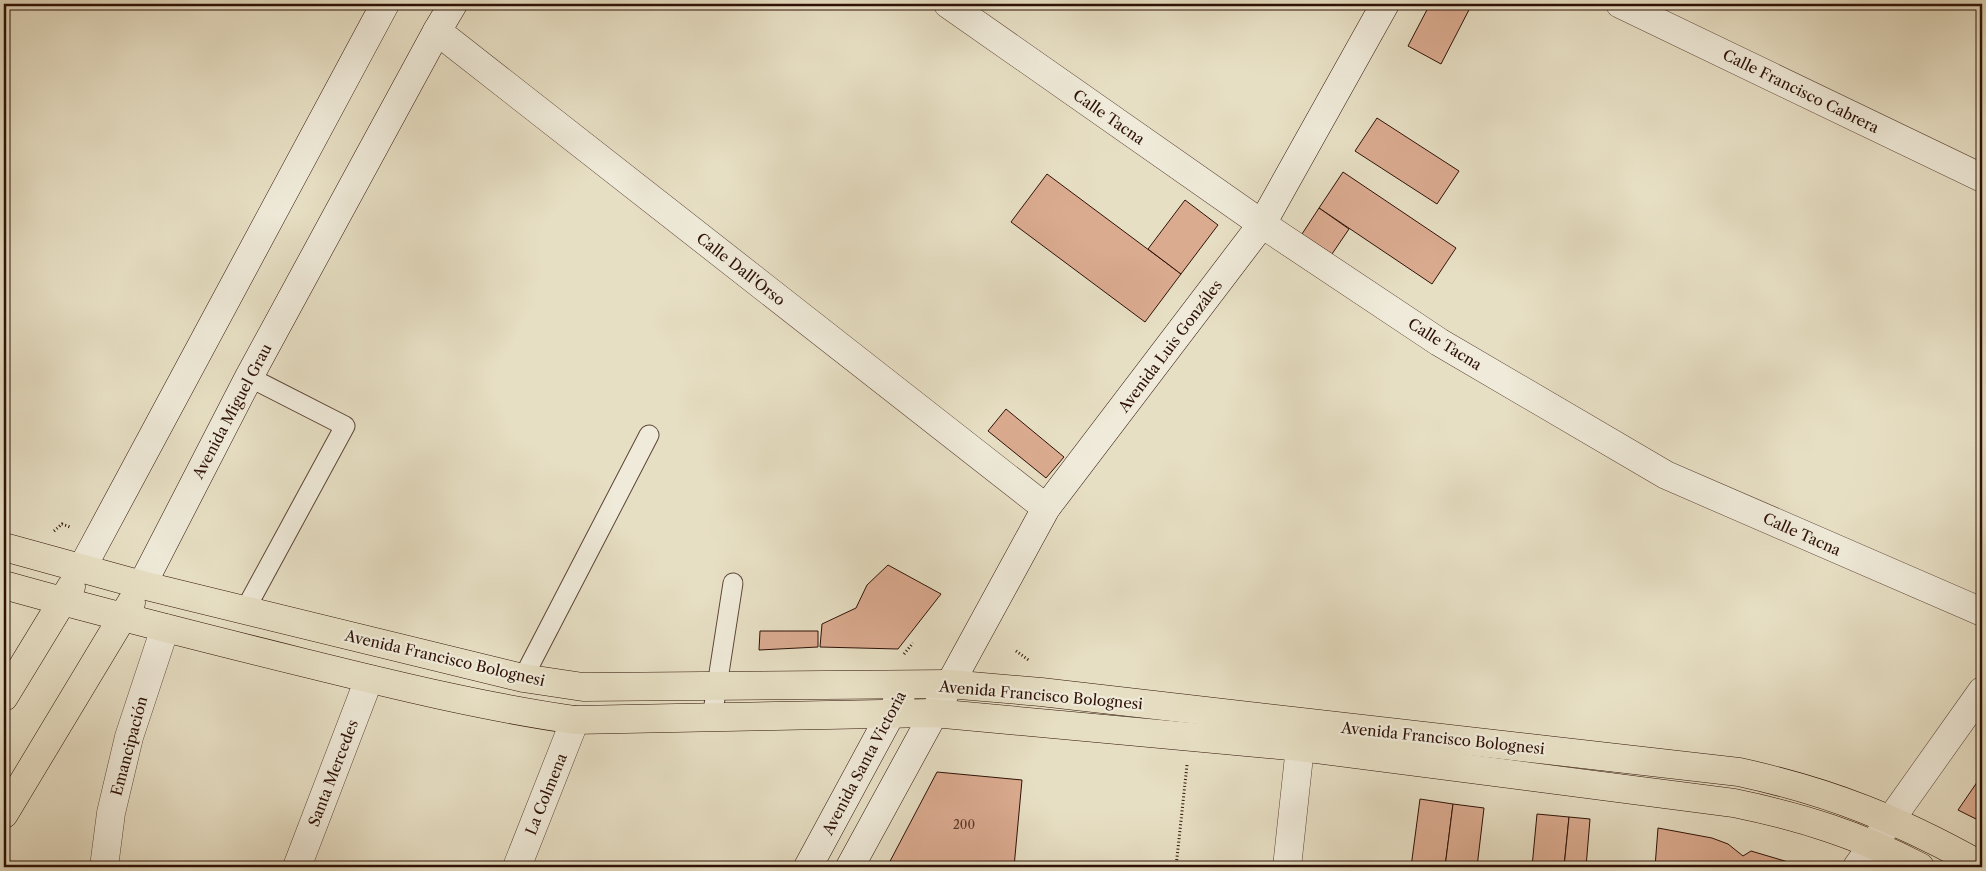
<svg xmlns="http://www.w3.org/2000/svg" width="1986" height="871" font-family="'Libre Caslon Text',serif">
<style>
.building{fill:#dbab90;stroke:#2e1106}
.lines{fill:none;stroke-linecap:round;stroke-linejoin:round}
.lane-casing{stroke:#5c4436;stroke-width:21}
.street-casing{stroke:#5c4436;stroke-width:29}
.secondary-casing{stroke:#2e1106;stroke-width:29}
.primary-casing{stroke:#2e1106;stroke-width:29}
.path{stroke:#2e1106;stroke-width:3;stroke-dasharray:1 2.5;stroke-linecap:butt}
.lane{stroke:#efead9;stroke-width:19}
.street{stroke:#efead9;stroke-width:28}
.secondary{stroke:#efead9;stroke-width:28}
.primary{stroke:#e7dfc4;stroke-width:28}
.labels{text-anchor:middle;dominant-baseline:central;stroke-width:4.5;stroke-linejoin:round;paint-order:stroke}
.number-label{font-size:12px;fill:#593828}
.street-label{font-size:15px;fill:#2e1106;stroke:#efead9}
</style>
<rect width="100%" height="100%" fill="#e7dfc4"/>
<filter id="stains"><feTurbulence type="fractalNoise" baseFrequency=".004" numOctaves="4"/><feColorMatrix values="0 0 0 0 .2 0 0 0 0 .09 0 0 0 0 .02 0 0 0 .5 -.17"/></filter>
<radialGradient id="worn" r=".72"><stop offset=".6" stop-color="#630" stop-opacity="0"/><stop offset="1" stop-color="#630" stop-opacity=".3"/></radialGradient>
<!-- building -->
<g class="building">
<polygon points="1430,4 1472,4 1441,64 1408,46"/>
<polygon points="1377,118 1459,171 1437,204 1355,151"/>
<polygon points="1343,172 1456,248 1432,284 1319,208"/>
<polygon points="1047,174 1181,274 1145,322 1011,222"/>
<polygon points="1185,200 1218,225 1181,274 1148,249"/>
<polygon points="1319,208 1349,229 1332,254 1302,234"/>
<polygon points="1006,409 1064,457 1046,478 988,431"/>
<polygon points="888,565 941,594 898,649 820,647 822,624 856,608 867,585"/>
<polygon points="760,631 818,631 818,647 759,650"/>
<polygon points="937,772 1022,780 1014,867 887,867"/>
<polygon points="1982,775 1982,822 1958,810"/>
<polygon points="1420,799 1453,804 1445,867 1411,867"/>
<polygon points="1453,804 1484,808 1477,867 1445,867"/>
<polygon points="1537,814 1569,817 1564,867 1532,867"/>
<polygon points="1569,817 1590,819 1586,867 1564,867"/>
<polygon points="1658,828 1712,838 1728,844 1743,856 1751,851 1805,867 1655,867"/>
</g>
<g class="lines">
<defs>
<g id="lane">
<polyline points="245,610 345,426 249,377"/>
<polyline points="523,678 649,435"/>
<polyline points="712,718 733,583"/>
</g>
<g id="street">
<polyline points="948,4 1262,224 1439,342 1666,475 1982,612"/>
<polyline points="1620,4 1982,178"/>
<polyline points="437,31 1046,508"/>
<polyline points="104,867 111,813 129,737 165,628"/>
<polyline points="297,867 369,679"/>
<polyline points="517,867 575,720"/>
<polyline points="1287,867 1300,747"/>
<polyline points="1857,867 1982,691"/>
</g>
<g id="secondary">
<polyline points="82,568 385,4"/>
<polyline points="142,585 249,377 437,31 453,4"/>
<polyline points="808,867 901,695"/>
<polyline points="850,867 1046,508 1262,224 1385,4"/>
</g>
<g id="primary">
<path d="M4 547 142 585 523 678 583 687 948 684 1041 692 1739 772C1831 792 1900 820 1982 866"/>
<path d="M4 585C103 613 204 638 305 663 394 685 484 707 575 720L933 713 1300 747 1734 803C1802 817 1859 835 1920 867"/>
<polyline points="4,697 71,587"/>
<polyline points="4,814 131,603"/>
</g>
</defs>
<!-- lane casing -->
<use href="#lane" class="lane-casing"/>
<!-- street casing -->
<use href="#street" class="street-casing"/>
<!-- secondary casing -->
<use href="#secondary" class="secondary-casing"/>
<!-- primary casing -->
<use href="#primary" class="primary-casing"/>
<!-- path -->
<g class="path">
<polyline points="54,531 62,524 70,527"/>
<polyline points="1016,651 1030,661"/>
<polyline points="904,654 913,643"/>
<polyline points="1176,867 1187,765"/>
</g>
<!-- lane -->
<use href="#lane" class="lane"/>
<!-- street -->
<use href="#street" class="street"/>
<!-- secondary -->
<use href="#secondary" class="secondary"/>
<!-- primary -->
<use href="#primary" class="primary"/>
</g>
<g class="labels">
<!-- number labels -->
<g class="number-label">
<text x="964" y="824">200</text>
</g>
<!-- street labels -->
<g class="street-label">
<text transform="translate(1801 91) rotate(26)">Calle Francisco Cabrera</text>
<text transform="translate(1109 117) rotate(35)">Calle Tacna</text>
<text transform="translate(741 269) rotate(38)">Calle Dall'Orso</text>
<text transform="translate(1445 344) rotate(32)">Calle Tacna</text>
<text transform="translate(1170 346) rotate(-53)">Avenida Luis Gonzáles</text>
<text transform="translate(232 411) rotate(-62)">Avenida Miguel Grau</text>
<text transform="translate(1802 534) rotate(24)">Calle Tacna</text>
<text transform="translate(445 658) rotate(13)">Avenida Francisco Bolognesi</text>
<text transform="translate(1041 695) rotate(5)">Avenida Francisco Bolognesi</text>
<text transform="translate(1443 738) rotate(6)">Avenida Francisco Bolognesi</text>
<text transform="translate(129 746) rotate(-75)">Emancipación</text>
<text transform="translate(864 763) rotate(-62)">Avenida Santa Victoria</text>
<text transform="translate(333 773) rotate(-69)">Santa Mercedes</text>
<text transform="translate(546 794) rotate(-68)">La Colmena</text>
</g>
</g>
<!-- margin -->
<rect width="1986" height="871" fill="none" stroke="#e7dfc4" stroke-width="20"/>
<rect x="5" y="5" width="1976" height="861" fill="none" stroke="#2e1106" stroke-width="2.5"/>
<rect x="10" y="10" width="1966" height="851" fill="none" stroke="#2e1106"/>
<rect width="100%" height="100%" filter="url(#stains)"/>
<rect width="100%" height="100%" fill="url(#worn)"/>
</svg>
